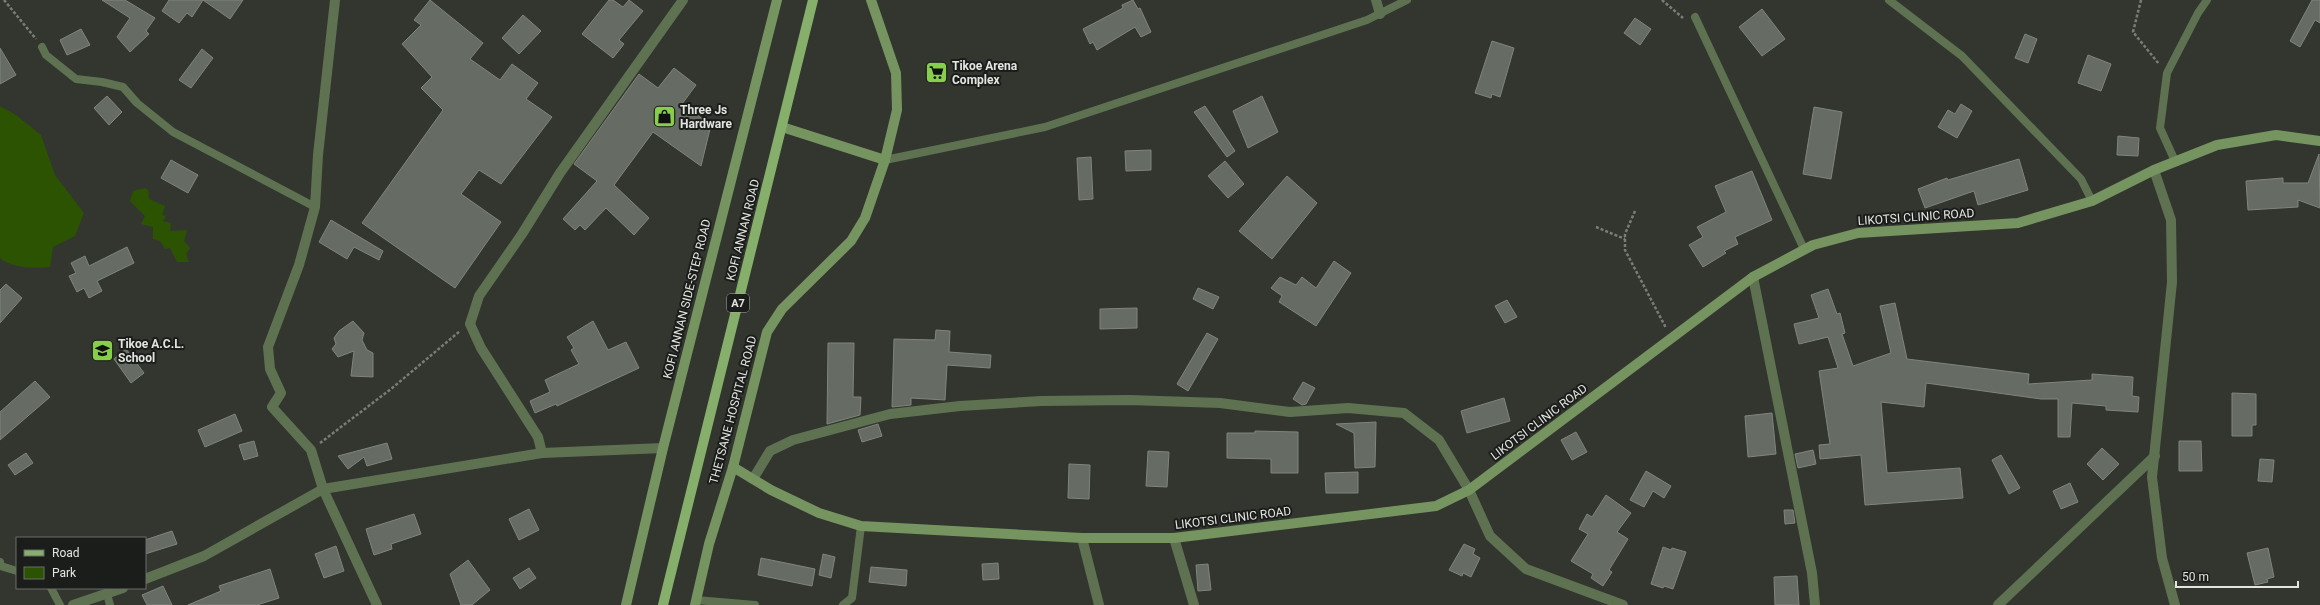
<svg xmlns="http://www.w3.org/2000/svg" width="2320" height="605" font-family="Roboto,sans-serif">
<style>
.green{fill:#2c5301}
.building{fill:#666b63;stroke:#7f847c}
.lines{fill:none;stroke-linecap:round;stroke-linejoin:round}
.path{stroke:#7a7d77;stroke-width:2.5;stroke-dasharray:3 2;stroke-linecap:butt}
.lane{stroke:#5e7252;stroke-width:8}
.street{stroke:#5e7252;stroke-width:10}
.secondary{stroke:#759460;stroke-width:10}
.primary{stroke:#86af6b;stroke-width:10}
.labels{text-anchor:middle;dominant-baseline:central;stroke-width:4;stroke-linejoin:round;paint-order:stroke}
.shield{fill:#1b1d1a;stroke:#a7a9a5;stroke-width:1}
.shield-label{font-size:11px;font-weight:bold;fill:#e3e5e1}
.poi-label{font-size:12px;font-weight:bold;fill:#e3e5e1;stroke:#1b1d1a;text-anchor:start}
.street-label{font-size:12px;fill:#e3e5e1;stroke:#1b1d1a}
</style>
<rect width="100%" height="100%" fill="#32362f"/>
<!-- green -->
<g class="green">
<path d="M0 106 16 115 41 135 55 175 84 213 75 236 53 247 50 267C33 268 14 269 0 258Z"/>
<polygon points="145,188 148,190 149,199 165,206 162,215 166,216 163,221 171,223 170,231 187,230 184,241 190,248 186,254 189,262 177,262 170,248 165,249 160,241 153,239 153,227 141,224 145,216 130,201 133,191"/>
</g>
<!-- building -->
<g class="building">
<polygon points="102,0 125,0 155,18 146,31 149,34 130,52 117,37 130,18"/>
<polygon points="169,0 243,0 230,19 203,0 192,17 187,13 179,23 162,11"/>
<polygon points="430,0 483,43 470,59 500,80 512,64 538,83 526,99 552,117 501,184 479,170 461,194 501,222 455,288 362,223 443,110 421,88 432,77 402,44 421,25 414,20"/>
<polygon points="609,0 613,0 623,7 629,0 643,11 619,40 624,44 613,58 582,34"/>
<polygon points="1133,0 1138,9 1140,8 1151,32 1141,37 1135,27 1097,50 1093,42 1090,44 1083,29 1123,8 1122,5"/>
<polygon points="2312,0 2320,0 2320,23 2315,20 2300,47 2290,41"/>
<polygon points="1762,9 1785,39 1762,56 1739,27"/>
<polygon points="523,15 541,31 519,54 502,38"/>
<polygon points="1635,18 1651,29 1640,45 1624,33"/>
<polygon points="81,29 90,45 67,55 60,40"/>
<polygon points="2025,34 2037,39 2028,63 2015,58"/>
<polygon points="1492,41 1514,48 1500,97 1492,94 1491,98 1475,93"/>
<polygon points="0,48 16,75 0,84"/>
<polygon points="202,49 213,58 191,88 179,80"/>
<polygon points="2088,55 2111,64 2101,91 2078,83"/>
<polygon points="674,68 696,85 682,104 711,125 701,166 653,132 614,185 649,218 634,235 606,208 585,230 580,225 575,230 563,219 597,181 574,164 639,74 658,88"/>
<polygon points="107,96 122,112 109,125 94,108"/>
<polygon points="1262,96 1278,132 1248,148 1233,111"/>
<polygon points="1961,104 1972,111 1957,138 1938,127 1948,110 1955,114"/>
<polygon points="1205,106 1235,151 1227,157 1194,112"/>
<polygon points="1814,107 1842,112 1831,179 1803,174"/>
<polygon points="2118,136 2139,138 2138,156 2117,155"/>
<polygon points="1151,150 1151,170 1126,171 1125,151"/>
<polygon points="2319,154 2320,208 2298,200 2298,207 2248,210 2246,181 2283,178 2283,183 2308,183"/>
<polygon points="1091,157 1093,199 1079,200 1077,158"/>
<polygon points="2019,159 2028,190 1978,205 1974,191 1925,208 1918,189 1947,178 1948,180"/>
<polygon points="171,160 198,175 188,193 161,178"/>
<polygon points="1225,161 1244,184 1228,198 1208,176"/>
<polygon points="1752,171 1772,220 1735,237 1738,244 1724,251 1726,253 1703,267 1689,245 1703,237 1697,227 1726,212 1715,186"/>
<polygon points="1287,176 1317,203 1272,259 1239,231"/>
<polygon points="331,220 383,251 379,260 354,247 347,259 319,242"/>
<polygon points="127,247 134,263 97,281 102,291 89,298 84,288 77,292 69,276 76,273 71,263 85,256 89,266"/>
<polygon points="1334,261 1351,273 1316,326 1279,302 1282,296 1271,288 1280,277 1296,285 1302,277 1316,288"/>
<polygon points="6,284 22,298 0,323 0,290"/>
<polygon points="1198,288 1219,297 1213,309 1193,299"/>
<polygon points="1828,289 1837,314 1840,313 1845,333 1842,334 1853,366 1891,353 1880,306 1895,303 1907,359 2029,374 2028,384 2092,380 2092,374 2133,377 2132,396 2139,397 2138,412 2106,410 2106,406 2072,403 2070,437 2058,437 2058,399 2041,399 1926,383 1924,407 1881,402 1887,473 1960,468 1963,498 1865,505 1861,455 1820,459 1819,445 1830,444 1819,371 1838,368 1828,337 1799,344 1794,324 1819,318 1811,295"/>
<polygon points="1507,300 1517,317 1505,323 1495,306"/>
<polygon points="1137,308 1137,328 1100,329 1100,309"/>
<polygon points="353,321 364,333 362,340 367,350 373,353 373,377 351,376 354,351 338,357 332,349 336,344 334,338 339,331"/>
<polygon points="593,321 608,350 626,342 639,368 557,406 556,404 535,413 530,401 550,392 545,380 579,364 571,350 574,348 567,337"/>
<polygon points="936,330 950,331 949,352 991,355 990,368 947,365 945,400 911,398 911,405 892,407 894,339 935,340"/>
<polygon points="1207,333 1218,339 1188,391 1177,384"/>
<polygon points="828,343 854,343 853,397 861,397 860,415 827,424"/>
<polygon points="126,349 144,373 131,383 114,359"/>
<polygon points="35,381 50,397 0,440 0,412"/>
<polygon points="1303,382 1315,388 1306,404 1302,405 1293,399"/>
<polygon points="2232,393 2256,394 2256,425 2252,425 2252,436 2232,436"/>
<polygon points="1504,398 1510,421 1467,433 1461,411"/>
<polygon points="1772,413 1776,454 1748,457 1745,416"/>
<polygon points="235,414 242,431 205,447 198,430"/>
<polygon points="1376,422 1375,467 1355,468 1354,433 1336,424"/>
<polygon points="878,424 882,436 862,442 858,430"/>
<polygon points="1255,431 1298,432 1298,473 1271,473 1271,459 1227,458 1227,433 1255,433"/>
<polygon points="1576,432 1587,452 1572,460 1561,440"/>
<polygon points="254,441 258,456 244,460 239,445"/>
<polygon points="2179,441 2201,441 2202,471 2179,471"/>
<polygon points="387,443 392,459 367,466 364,457 348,469 338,456"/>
<polygon points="2102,448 2119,464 2103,480 2087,464"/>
<polygon points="1813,450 1816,464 1798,468 1795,454"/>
<polygon points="1148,451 1169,452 1167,487 1146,486"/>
<polygon points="26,453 33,463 15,475 8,465"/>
<polygon points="2001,455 2020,488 2009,494 1992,460"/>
<polygon points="2260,459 2274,460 2272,482 2258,481"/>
<polygon points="1069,464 1090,465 1089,499 1068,498"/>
<polygon points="1646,471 1671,486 1664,498 1653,491 1644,507 1630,500"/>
<polygon points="1358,472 1358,493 1326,493 1325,473"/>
<polygon points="2070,483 2078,502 2061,509 2053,491"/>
<polygon points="1606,495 1631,513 1617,532 1628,539 1609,570 1612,572 1603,586 1591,578 1593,574 1571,561 1588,534 1579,529 1587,514 1592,517"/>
<polygon points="529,509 539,530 519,540 509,519"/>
<polygon points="1784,510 1793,510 1795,523 1785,524"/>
<polygon points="414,514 421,534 391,544 392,549 374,555 366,529"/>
<polygon points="172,531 177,544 145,554 145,540"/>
<polygon points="1464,544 1475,549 1473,554 1480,558 1471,577 1463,573 1462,576 1449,570"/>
<polygon points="336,546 344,571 324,578 315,554"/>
<polygon points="1663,547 1671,550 1672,548 1686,552 1673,589 1664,586 1663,588 1651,584"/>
<polygon points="2268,548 2274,577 2267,579 2268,582 2255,585 2247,553"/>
<polygon points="823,554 835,557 831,578 819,575"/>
<polygon points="761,558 815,569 812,586 758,575"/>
<polygon points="468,560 490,590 472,605 461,605 450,574"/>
<polygon points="998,563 999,579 983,580 982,564"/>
<polygon points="1208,564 1211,590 1198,591 1196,565"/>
<polygon points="871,567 907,570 906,586 869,582"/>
<polygon points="529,568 536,578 520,589 513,578"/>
<polygon points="270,569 279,598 257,605 188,605 221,591 219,586"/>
<polygon points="1797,576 1799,605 1775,605 1774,577"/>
<polygon points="163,586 172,605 147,605 142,595"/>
</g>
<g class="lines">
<!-- path -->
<g class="path">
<polyline points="4,0 36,39"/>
<polyline points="1662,0 1683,18"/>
<polyline points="2141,0 2133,32 2159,64"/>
<polyline points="1635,211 1625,234 1625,250 1666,328"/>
<polyline points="1596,227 1625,239"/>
<polyline points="320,443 391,389 460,331"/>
</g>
<!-- lane -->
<g class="lane">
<polyline points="1889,0 1962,56 2081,179 2092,201"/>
<polyline points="1695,17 1804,249"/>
<polyline points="42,47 46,55 76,79 102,82 123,87 137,103 173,132 315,207"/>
<polyline points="885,160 1045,127 1367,20 1407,0"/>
<polyline points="2175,161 2160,128 2167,73 2198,13 2207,0"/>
<polyline points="0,562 1,566 17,571"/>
<polyline points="51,588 60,605"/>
<polyline points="107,594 110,605"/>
<polyline points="696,600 755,605"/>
<polyline points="843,605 852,598 861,526"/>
</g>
<!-- street -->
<g class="street">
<polyline points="335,0 318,155 315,207 299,265 268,347 270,369 281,393 272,407 311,450 323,489 377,605"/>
<polyline points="1376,0 1380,14"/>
<polyline points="2154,170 2171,220 2172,282 2152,477 2162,558 2175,605"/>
<polyline points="1753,277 1812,573 1815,605"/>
<polyline points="542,453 538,437 481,348 470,324 479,296 522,234 560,173 683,0"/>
<polyline points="753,479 770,451 793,440 890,414 960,406 1041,401 1129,400 1220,403 1290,412 1348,408 1404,413 1439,440 1469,490 1490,536 1526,569 1623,605"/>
<polyline points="1082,538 1099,605"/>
<polyline points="1174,538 1194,605"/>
<polyline points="145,579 204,556 323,489 542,453 663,448"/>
<polyline points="73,605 123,588"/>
<polyline points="1998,605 2155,456"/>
</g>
<!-- secondary -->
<g class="secondary">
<polyline points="782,127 885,160"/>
<polyline points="733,467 771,490 819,513 861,526 1082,538 1174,538 1436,506 1469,490 1753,277 1813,245 1858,233 2018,223 2092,201 2154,170 2217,145 2276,135 2320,141"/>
<polyline points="626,605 663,448 777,0"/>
<polyline points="695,605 709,544 733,467 767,332 782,309 851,241 865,218 885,160 897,110 896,73 871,0"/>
</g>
<!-- primary -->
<polyline class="primary" points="663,605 813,0"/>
</g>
<!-- icons -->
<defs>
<symbol id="supermarket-square" viewBox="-11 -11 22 22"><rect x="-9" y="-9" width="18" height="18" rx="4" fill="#86cf4b" stroke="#1b1d1a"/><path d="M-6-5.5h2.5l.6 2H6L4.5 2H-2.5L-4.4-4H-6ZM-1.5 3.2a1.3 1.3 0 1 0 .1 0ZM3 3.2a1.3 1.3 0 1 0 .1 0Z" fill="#111"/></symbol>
<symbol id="shop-square" viewBox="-11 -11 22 22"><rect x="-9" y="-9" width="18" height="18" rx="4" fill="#86cf4b" stroke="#1b1d1a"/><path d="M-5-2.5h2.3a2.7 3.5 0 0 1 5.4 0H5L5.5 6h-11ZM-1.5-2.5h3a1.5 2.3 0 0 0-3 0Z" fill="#111"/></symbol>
<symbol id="school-square" viewBox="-11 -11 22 22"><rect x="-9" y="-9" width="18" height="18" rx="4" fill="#86cf4b" stroke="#1b1d1a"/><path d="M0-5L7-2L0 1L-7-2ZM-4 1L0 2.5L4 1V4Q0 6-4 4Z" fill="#111"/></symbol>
</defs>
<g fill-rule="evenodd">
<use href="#supermarket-square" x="924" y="60" width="25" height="25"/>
<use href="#shop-square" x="652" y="104" width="25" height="25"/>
<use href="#school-square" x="90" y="338" width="25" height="25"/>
</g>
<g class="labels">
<!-- shield labels -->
<rect class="shield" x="727" y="294" width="22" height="18" rx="3"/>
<g class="shield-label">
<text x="738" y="303">A7</text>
</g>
<!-- poi labels -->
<g class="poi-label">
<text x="952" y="66">Tikoe Arena<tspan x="952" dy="14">Complex</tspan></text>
<text x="680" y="110">Three Js<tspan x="680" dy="14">Hardware</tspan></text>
<text x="118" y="344">Tikoe A.C.L.<tspan x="118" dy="14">School</tspan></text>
</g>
<!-- street labels -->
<g class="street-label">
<text transform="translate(1916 217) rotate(-4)">LIKOTSI CLINIC ROAD</text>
<text transform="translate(743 230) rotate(-76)">KOFI ANNAN ROAD</text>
<text transform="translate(687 299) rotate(-76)">KOFI ANNAN SIDE-STEP ROAD</text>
<text transform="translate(733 410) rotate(-75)">THETSANE HOSPITAL ROAD</text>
<text transform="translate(1539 422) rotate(-37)">LIKOTSI CLINIC ROAD</text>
<text transform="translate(1233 518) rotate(-7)">LIKOTSI CLINIC ROAD</text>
</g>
</g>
<!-- legend -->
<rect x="16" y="537" width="130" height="52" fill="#1b1d1a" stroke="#6b6d6a"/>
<rect x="24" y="550" width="20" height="6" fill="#86af6b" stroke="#6b6d6a"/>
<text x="52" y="557" font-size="12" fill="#e3e5e1">Road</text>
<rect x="24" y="567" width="20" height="12" fill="#2c5301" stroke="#6b6d6a"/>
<text x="52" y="577" font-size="12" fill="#e3e5e1">Park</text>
<!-- scale -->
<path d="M2176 581v6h122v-6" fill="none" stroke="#e3e5e1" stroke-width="2"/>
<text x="2182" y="581" font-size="12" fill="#e3e5e1" stroke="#1b1d1a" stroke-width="3" paint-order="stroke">50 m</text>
</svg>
